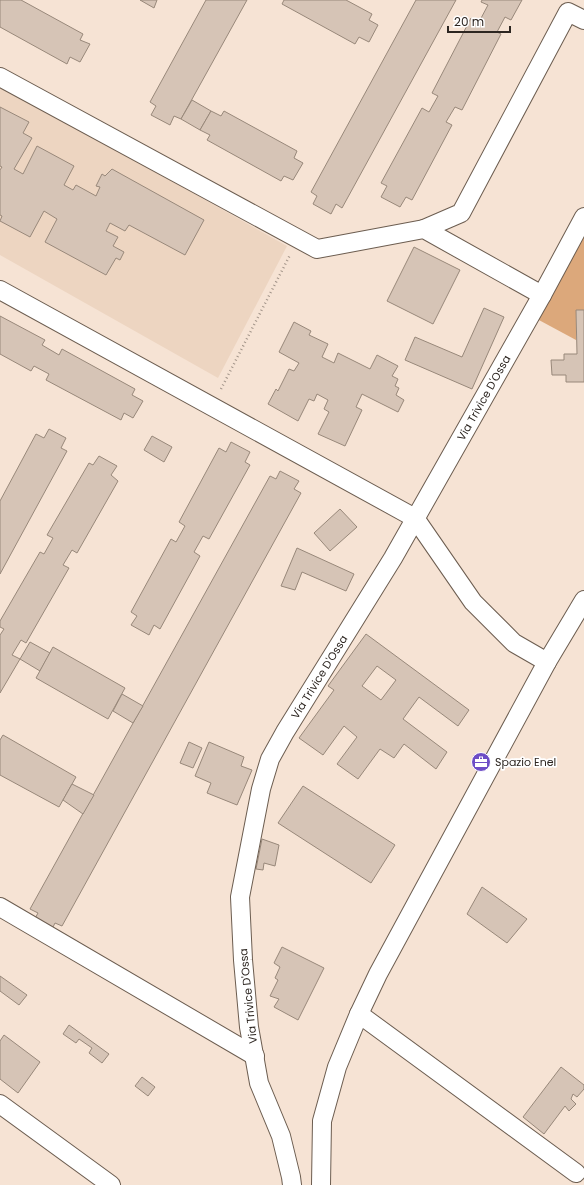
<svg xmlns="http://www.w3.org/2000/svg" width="584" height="1185" font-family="Poppins,sans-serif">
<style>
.built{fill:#edd5c1}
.green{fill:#dca87b}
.building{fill:#d6c4b6;stroke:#98887a;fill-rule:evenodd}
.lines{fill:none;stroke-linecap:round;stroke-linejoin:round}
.street-casing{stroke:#6c5d50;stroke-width:20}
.path{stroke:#a19388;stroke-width:2.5;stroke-dasharray:1 3;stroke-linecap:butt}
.street{stroke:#fff;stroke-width:18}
.labels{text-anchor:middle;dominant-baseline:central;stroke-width:3.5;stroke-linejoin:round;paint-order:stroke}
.street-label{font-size:11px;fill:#2d2621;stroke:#fff}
.poi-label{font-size:11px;fill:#2d2621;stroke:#fff;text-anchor:start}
</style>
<rect width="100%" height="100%" fill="#f6e3d4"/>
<!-- built -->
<polygon class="built" points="0,85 287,246 218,378 0,255"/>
<!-- green -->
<polygon class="green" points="584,235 584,310 576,310 576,340 537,319"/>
<!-- building -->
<g class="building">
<polygon points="0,0 21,0 83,34 80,40 90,44 80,62 70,57 67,64 0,27"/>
<polygon points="140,0 157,0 154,8"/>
<polygon points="206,0 247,0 181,119 174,116 170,125 151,115 156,106 150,102"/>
<polygon points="284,0 346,0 372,14 369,20 378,25 369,42 359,37 355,44 282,4"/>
<polygon points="416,0 456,0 342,208 336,204 331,214 313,204 317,196 311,192"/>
<polygon points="482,0 522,0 511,20 505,17 497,32 501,34 462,110 455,107 446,122 452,125 412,200 406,197 400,207 381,197 387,186 381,183 422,108 429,112 438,96 432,93 471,18 479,22 488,5 481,2"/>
<polygon points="192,100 211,111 200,130 181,119"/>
<polygon points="0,107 29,122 23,133 32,138 14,169 23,174 37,146 74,166 64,185 73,190 76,185 96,196 100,187 96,186 102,174 105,176 112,169 204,220 185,255 129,225 125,231 110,223 106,231 118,237 113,246 124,252 120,260 116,258 106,275 45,242 57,219 44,211 30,237 0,221 2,216 0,215 0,170 2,167 0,166"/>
<polygon points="211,111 221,116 224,111 297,151 294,158 303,163 293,180 284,176 281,181 207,140 210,135 200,130"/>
<polygon points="414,247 460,270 433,324 387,301"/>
<polygon points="484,308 504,317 472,389 405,360 415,337 462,357"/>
<polygon points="576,310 584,310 584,382 566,382 566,375 552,375 551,360 564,360 564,354 577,354"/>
<polygon points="0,316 45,340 42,345 59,355 62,349 135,389 132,395 143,401 133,418 124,413 121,420 46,380 49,374 34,366 31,371 0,354"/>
<polygon points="294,322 311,331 309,335 328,344 322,357 334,363 338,353 370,369 377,355 398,366 392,376 398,379 395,386 399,388 396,395 404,400 398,412 362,394 356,407 362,410 345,446 318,434 329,412 324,409 328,400 317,394 314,401 309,399 298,421 268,404 276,389 278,391 289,369 294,371 299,363 279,352"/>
<polygon points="49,429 66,438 61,448 67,451 0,574 0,501 36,434 44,438"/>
<polygon points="152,436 172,447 164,462 144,450"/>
<polygon points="231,442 250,452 245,462 250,465 209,539 203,536 194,552 200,556 160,629 154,625 149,635 131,625 137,616 131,612 171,539 176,542 185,526 179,522 219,448 226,452"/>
<polygon points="99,456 117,466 111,475 118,481 77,553 72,550 63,565 69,568 26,643 21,640 12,655 20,659 0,693 0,635 4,629 0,627 0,621 40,552 44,554 53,538 47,535 89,463 93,465"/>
<polygon points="280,471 299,481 294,489 301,493 62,926 55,923 51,931 33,922 38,913 30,909 270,476 276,479"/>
<polygon points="340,509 357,527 330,551 314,533"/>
<polygon points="297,548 354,574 346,591 302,572 295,590 281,586"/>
<path d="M366 634 469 710 458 726 419 697 403 719 447 752 436 769 404 744 394 758 380 749 358 779 337 764 357 737 344 726 323 755 299 738 334 690 328 686ZM377 666 396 680 381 700 362 686Z"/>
<polygon points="30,642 50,653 40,671 20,659"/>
<polygon points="53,647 125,688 108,719 36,678"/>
<polygon points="122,694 143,706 133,723 113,711"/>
<polygon points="3,735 76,777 59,807 0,775 0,740"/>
<polygon points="189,742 202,748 193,768 180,763"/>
<polygon points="209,742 244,757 241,766 252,770 237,805 207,793 211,783 195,776"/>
<polygon points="72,784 94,795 83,814 63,800"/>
<polygon points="303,786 395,845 371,883 278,823"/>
<polygon points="262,839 279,845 275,866 264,863 263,870 256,869"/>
<polygon points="482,887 527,919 507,943 467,914"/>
<polygon points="282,947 324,968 298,1020 274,1007 279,999 270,996 278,980 275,978 280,967 274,963"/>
<polygon points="0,976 27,995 19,1005 0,991"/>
<polygon points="69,1025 109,1054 102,1063 89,1053 92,1048 79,1039 76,1043 63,1034"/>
<polygon points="4,1035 40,1062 18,1093 0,1079 0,1041"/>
<polygon points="561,1067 584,1085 584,1089 577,1097 573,1094 571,1099 576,1104 569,1111 565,1106 544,1134 523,1117"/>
<polygon points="142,1077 155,1087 148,1096 135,1086"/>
</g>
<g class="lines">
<defs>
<g id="street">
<polyline points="0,77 317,249 424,229 542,295"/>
<polyline points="424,229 461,213 568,12 584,20"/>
<polyline points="0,290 415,518 473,602 514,643 547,662"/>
<polyline points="0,907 255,1056"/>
<polyline points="359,1014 576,1173"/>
<polyline points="0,1104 111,1185"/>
<path id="s1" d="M292 1185 291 1177 281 1136 259 1083 249 1027 243 960 240 897 261 789 270 759 285 732 393 558 542 295 584 217"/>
<polyline points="321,1185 322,1121 337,1067 359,1014 378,974 547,662 584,600"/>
</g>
</defs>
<!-- street casing -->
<use href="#street" class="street-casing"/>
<!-- path -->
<polyline class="path" points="221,389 290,255"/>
<!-- street -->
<use href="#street" class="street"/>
</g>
<!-- icons -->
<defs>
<symbol id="office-disc" viewBox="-11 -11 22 22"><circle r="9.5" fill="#6d4dc6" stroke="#fff"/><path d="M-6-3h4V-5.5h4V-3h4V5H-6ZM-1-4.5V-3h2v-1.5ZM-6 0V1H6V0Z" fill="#fff"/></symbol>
</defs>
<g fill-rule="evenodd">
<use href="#office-disc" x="470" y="751" width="22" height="22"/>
</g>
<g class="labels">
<!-- street labels -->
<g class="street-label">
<text stroke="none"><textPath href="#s1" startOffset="856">Via Trivice D'Ossa</textPath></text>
<text stroke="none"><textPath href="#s1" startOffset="532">Via Trivice D'Ossa</textPath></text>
<text transform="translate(248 996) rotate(-96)">Via Trivice D'Ossa</text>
</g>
<!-- poi labels -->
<g class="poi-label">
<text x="495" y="762">Spazio Enel</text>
</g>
</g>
<!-- scale -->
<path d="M448 26v6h62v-6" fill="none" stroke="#2d2621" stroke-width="2"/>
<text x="454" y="26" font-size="12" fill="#2d2621" stroke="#ffffff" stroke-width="3" paint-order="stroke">20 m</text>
</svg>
